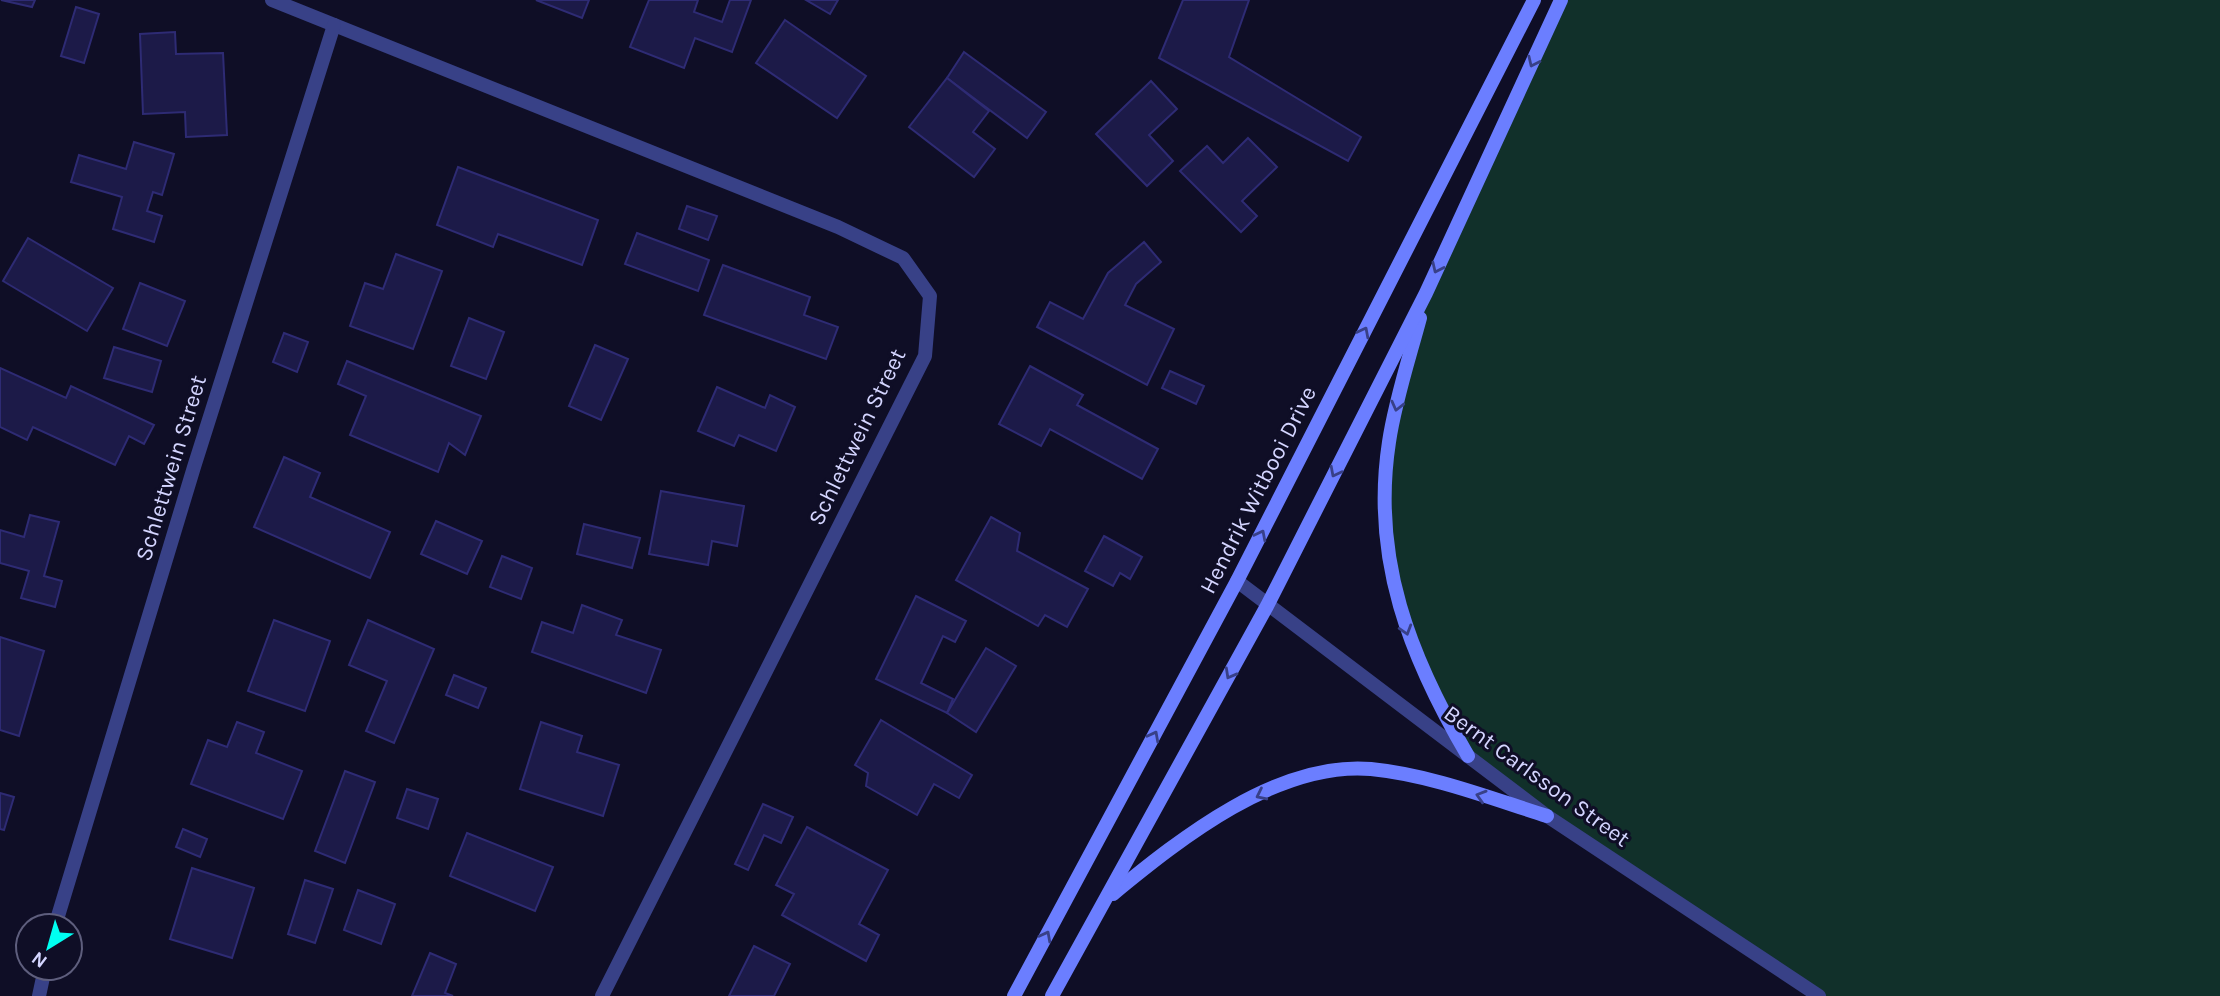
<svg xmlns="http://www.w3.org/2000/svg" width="2220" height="996" font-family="Karla,sans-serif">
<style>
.grass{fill:#11302a}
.building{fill:#1c1a48;stroke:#2e2b74;stroke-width:2}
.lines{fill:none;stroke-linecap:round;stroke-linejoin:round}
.minor{stroke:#384187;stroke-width:14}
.tertiary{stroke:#384187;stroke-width:14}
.secondary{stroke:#6b7eff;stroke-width:14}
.oneway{stroke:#384088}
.labels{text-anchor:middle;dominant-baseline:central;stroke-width:6;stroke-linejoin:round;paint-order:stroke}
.street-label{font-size:23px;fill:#d4d5ff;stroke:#0f0e26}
</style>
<rect width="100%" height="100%" fill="#0f0e26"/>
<!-- grass -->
<polygon class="grass" points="1561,0 2220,0 2220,996 1819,996 1468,756 1442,713 1389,564 1389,441 1426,293"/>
<!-- building -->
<g class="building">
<polygon points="1,0 35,0 32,7"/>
<polygon points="536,0 589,0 582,18"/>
<polygon points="649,0 698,0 694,12 722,22 730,0 751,0 732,52 695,38 684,68 630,47"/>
<polygon points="806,0 838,0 830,14"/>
<polygon points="1183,0 1249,0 1229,57 1361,137 1348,161 1159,58"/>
<polygon points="76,7 99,14 84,63 61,56"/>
<polygon points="785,20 866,76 837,118 756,63"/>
<polygon points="175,32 176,54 223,53 227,135 186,137 185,112 143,114 140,34"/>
<polygon points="964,52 1046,112 1027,138 947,78"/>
<polygon points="947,78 989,111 973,132 995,149 974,177 909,127"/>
<polygon points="1151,81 1177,109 1149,135 1173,161 1147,186 1096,134"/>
<polygon points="1248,138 1277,167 1242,201 1257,216 1241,232 1180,171 1207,146 1223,163"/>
<polygon points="134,142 174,154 162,195 153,192 147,211 162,216 154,242 113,229 122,197 71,182 79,155 126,169"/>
<polygon points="458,167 598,220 582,265 498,234 493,247 437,225"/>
<polygon points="687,206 717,216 708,240 679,229"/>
<polygon points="637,233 709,260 698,291 625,264"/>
<polygon points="28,238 113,288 87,331 3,281"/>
<polygon points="1144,242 1161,262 1136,284 1125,305 1174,329 1147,385 1037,327 1050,302 1083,319 1108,273"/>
<polygon points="396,254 442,271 413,349 350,326 365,283 383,289"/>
<polygon points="723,265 810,297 804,315 838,327 826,359 704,315"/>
<polygon points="140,283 185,301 167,346 123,329"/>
<polygon points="469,318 504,332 486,379 451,366"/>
<polygon points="284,333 308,342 297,372 273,362"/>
<polygon points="595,345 628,359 601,420 569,406"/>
<polygon points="114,347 161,361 152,392 104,378"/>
<polygon points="347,361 481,416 465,455 449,443 438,472 350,435 366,396 338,384"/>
<polygon points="1030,366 1083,395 1077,405 1158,449 1142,479 1050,429 1041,446 999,424"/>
<polygon points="0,368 66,398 71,386 154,425 144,444 129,436 115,465 33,427 27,440 0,427"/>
<polygon points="1170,371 1204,386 1196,404 1162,388"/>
<polygon points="717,387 765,408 770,395 795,407 776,451 739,435 734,446 698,431"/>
<polygon points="284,457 320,473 310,497 390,532 370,578 254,527"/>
<polygon points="661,491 744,506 737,546 712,541 708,565 649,554"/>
<polygon points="30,515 59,522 44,576 62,581 55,607 21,598 29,571 0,563 0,530 24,537"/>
<polygon points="991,517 1020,533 1017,551 1088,589 1067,627 1045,615 1038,626 956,580"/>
<polygon points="436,521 482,541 467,574 421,554"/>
<polygon points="584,524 640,538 632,568 577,554"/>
<polygon points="1104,536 1142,557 1130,579 1120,573 1113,586 1085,571"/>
<polygon points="502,556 532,568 521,599 490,587"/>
<polygon points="916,596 966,621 955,642 943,636 921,683 953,699 947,713 876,679"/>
<polygon points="582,605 622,620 616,635 661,650 646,693 532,652 542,622 573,633"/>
<polygon points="274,620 330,641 305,711 248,691"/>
<polygon points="368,620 434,649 394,743 366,731 387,681 349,665"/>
<polygon points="0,637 44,651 19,736 0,730"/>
<polygon points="986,648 1016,666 976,732 947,713"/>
<polygon points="454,675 486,688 478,708 446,695"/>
<polygon points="881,720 972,775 959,798 934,784 917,815 866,786 868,773 855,765"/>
<polygon points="237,722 264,732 256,753 302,771 283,819 191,784 208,740 227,747"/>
<polygon points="541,722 582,736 577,752 619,765 603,816 520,789"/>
<polygon points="345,771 375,782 345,863 315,851"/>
<polygon points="407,789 438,799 428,829 397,818"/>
<polygon points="0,793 14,797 4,830 0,829"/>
<polygon points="763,804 793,817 781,843 764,835 748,870 735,864"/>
<polygon points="807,827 888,870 859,924 879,935 866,961 782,915 794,894 776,885"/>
<polygon points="183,829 207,839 200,857 176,847"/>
<polygon points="467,833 553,867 535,911 450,876"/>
<polygon points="192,868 254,888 232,958 170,939"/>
<polygon points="305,880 333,889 315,943 288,934"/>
<polygon points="358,890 395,904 381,944 344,930"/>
<polygon points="754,946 790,964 774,996 729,996"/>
<polygon points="430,953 456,964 445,993 453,996 412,996"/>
</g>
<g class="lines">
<!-- minor -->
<g class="minor">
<polyline points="272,0 838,227 903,258 930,296 925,356 602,996"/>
<polyline points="55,926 194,467 334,25"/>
<polyline points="39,996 45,968"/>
</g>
<!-- tertiary -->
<polyline class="tertiary" points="1237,581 1547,816 1819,996"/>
<!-- secondary -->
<g class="secondary">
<path d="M1420 318C1409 359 1395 401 1389 442 1371 559 1410 657 1468 756"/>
<path d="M1113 894C1181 838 1278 761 1371 769 1431 775 1490 798 1547 816"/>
<polyline points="1014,996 1237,581 1534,0"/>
<polyline points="1052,996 1267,606 1426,293 1561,0"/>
</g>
</g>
<!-- one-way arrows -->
<defs><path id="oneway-chevron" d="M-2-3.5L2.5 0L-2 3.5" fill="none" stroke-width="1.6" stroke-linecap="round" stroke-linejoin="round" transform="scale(1.75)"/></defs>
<g class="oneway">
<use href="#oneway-chevron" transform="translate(1533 62) rotate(115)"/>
<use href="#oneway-chevron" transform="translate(1437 268) rotate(115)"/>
<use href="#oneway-chevron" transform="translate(1364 332) rotate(-63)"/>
<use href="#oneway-chevron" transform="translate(1397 406) rotate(104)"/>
<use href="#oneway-chevron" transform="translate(1335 472) rotate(117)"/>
<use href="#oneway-chevron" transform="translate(1261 535) rotate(-63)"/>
<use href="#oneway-chevron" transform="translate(1406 630) rotate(73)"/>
<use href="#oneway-chevron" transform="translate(1230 674) rotate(119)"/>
<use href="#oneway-chevron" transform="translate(1154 736) rotate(-62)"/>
<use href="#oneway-chevron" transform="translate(1261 795) rotate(154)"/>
<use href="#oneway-chevron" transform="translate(1481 796) rotate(-163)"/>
<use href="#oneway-chevron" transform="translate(1046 936) rotate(-62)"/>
</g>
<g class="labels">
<!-- street labels -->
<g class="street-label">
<text transform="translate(857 437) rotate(-64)">Schlettwein Street</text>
<text transform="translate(171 468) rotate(-73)">Schlettwein Street</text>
<text transform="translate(1258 490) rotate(-63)">Hendrik Witbooi Drive</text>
<text transform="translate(1537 776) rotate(36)">Bernt Carlsson Street</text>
</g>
</g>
<!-- north arrow -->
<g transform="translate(49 947) rotate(217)"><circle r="33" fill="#0f0e26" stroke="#5e5e7d" stroke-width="2"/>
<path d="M0-5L12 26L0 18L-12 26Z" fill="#00fff1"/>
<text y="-10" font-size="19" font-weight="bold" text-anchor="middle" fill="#d4d5ff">N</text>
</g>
</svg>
